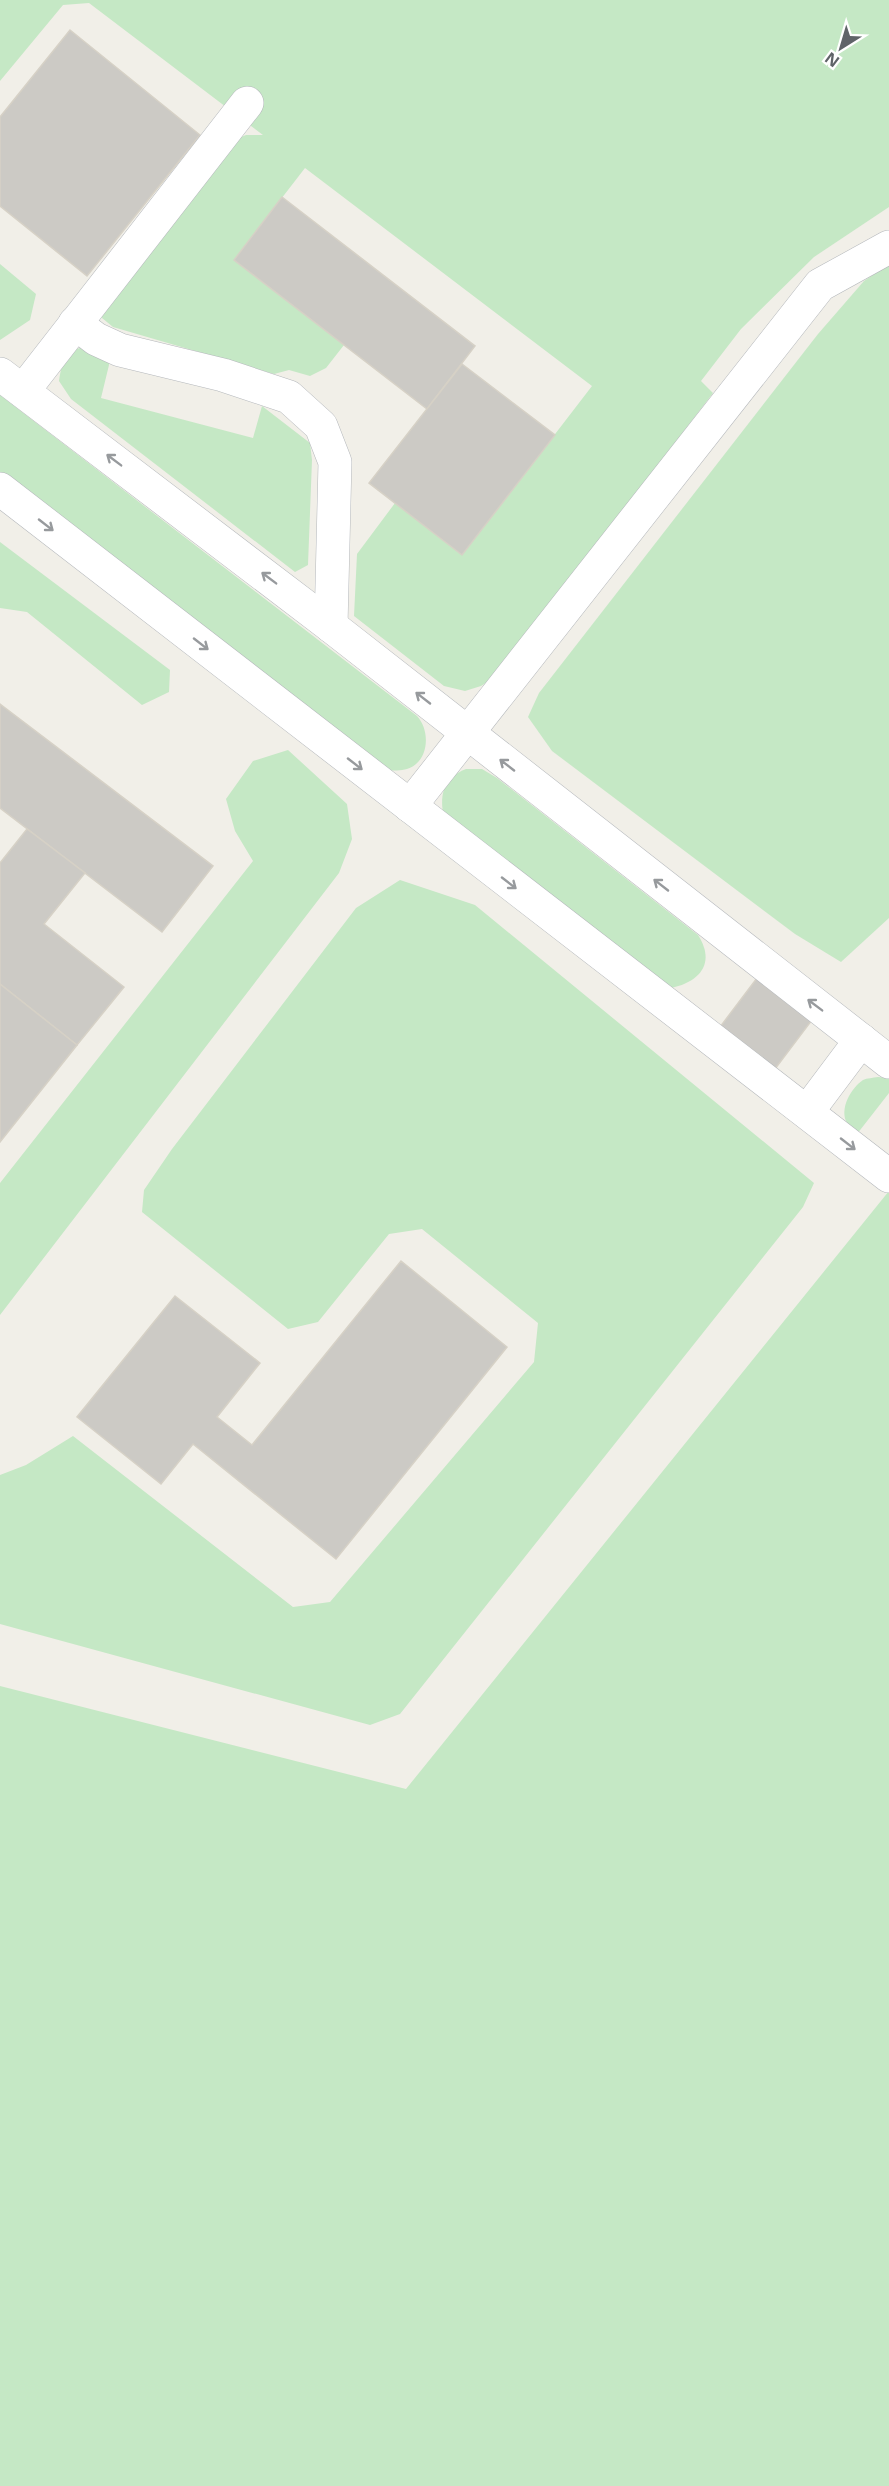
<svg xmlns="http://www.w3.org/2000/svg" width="889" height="2486" font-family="'Noto Sans',sans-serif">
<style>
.green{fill:#c5e8c5}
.building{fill:#cccac5;stroke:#d6d1c6;stroke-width:1.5}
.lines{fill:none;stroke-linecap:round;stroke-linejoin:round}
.minor-casing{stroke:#b5b8bc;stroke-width:34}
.minor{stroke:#fff;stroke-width:33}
.oneway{stroke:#979a9d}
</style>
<rect width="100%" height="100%" fill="#f1efe8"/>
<!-- green -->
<g class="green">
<polygon points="0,0 889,0 889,207 814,257 741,329 701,381 713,393 497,676 481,686 465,691 444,686 354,616 357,554 395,503 462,555 592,386 305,168 234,260 344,345 326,368 310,376 289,370 274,374 113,327 102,318 103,306 232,141 246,135 263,135 89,3 63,5 0,81"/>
<polygon points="0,264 36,294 30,320 0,340"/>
<polygon points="889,264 889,918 841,962 795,934 552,751 528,717 539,693 818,334 864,281"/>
<path d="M92 345 108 355 109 365 101 398 253 438 262 406 310 443 312 460 308 565 295 572 71 399 59 381C63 356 66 350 92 345Z"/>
<path d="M0 395 417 716C431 731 429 762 407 769 401 771 393 770 387 771L0 477Z"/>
<polygon points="0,542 170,670 169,692 142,705 27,612 0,608"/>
<polygon points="288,750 347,804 352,839 339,873 0,1315 0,1183 253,861 235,831 226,799 253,761"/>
<path d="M466 769H482L497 778 698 935C716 963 700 982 671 988L444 818C439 795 443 778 466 769Z"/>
<polygon points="400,880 475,905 814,1183 803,1207 400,1714 370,1725 0,1624 0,1475 26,1465 73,1436 293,1607 330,1602 534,1362 538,1323 422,1229 389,1234 318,1322 288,1329 142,1212 144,1190 172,1149 356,908"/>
<path d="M878 1077 889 1078V1093L857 1134C854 1131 849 1127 847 1123 839 1109 851 1088 863 1080 867 1078 873 1078 878 1077Z"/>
<polygon points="889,1191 889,2486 0,2486 0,1686 406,1789"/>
</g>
<!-- building -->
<g class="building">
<polygon points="70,30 200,135 87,276 0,206 0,117"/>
<polygon points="282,197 475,346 427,409 234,260"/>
<polygon points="462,364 555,435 462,555 369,483"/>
<polygon points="0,704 213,866 162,932 0,808"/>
<polygon points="27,829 85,873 44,924 124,987 77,1045 0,984 0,863"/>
<polygon points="757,978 812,1020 775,1069 720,1027"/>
<polygon points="0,984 77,1045 0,1142"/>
<polygon points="401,1261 507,1347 336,1559 193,1444 161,1484 77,1417 175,1296 260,1363 217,1417 252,1445"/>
</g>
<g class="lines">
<defs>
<g id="minor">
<polyline points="75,323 96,339 120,350 223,375 289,397 321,426 335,462 331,626"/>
<polyline points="0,374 331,626 889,1062"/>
<polyline points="23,391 247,103"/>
<polyline points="0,489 889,1176"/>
<polyline points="410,806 820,285 889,247"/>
<polyline points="807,1112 861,1040"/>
</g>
</defs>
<!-- minor casing -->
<use href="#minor" class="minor-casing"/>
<!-- minor -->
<use href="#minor" class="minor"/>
</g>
<!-- one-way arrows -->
<defs><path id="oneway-shaft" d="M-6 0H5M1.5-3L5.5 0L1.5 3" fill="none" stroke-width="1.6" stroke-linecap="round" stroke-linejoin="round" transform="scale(1.5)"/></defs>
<g class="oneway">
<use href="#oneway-shaft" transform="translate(114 460) rotate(-143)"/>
<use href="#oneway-shaft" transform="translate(46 525) rotate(38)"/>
<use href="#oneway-shaft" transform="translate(269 578) rotate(-143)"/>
<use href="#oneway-shaft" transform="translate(201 644) rotate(38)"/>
<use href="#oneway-shaft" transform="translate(423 698) rotate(-142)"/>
<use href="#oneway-shaft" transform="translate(355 764) rotate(38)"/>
<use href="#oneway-shaft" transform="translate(507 765) rotate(-142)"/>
<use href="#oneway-shaft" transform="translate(509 883) rotate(38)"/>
<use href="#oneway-shaft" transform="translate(661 885) rotate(-142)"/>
<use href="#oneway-shaft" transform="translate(815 1005) rotate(-143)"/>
<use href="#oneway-shaft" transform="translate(848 1144) rotate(38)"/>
</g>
<!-- north arrow -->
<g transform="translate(841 48) rotate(217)" stroke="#ffffff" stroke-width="4.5" paint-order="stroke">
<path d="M0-4.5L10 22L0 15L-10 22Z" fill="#5f6368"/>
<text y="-9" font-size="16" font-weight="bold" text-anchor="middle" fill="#5f6368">N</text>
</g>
</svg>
